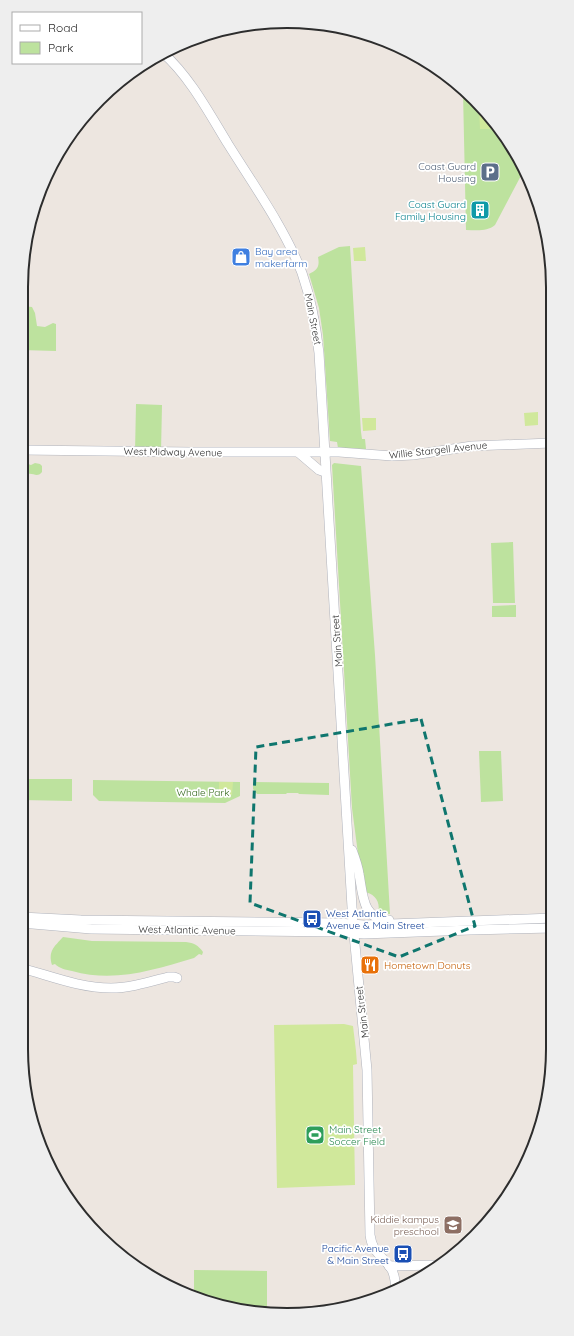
<svg xmlns="http://www.w3.org/2000/svg" width="574" height="1336" font-family="Quicksand,sans-serif">
<style>
.green{fill:#bde29e}
.pitch{fill:#d0e89b}
.lines{fill:none;stroke-linecap:round;stroke-linejoin:round}
.secondary-casing{stroke:#b0b3bc;stroke-width:10}
.secondary{stroke:#fff;stroke-width:9}
.marked{fill:none;stroke:#0f766e;stroke-width:3;stroke-dasharray:8 5;stroke-linejoin:round}
.labels{text-anchor:middle;dominant-baseline:central;stroke-width:3.5;stroke-linejoin:round;paint-order:stroke}
.service-label{font-size:10px;fill:#4e5e75;stroke:#fff;text-anchor:end}
.culture-label{font-size:10px;fill:#0d838f;stroke:#fff;text-anchor:end}
.shop-label{font-size:10px;fill:#366cbe;stroke:#fff;text-anchor:start}
.street-label{font-size:10px;fill:#2d2d2d;stroke:#fff}
.park-label{font-size:10px;fill:#35691d;stroke:#fff}
.transit-label{font-size:10px;fill:#164399;stroke:#fff;text-anchor:start}
.food-label{font-size:10px;fill:#c56008;stroke:#fff;text-anchor:start}
.leisure-label{font-size:10px;fill:#27864d;stroke:#fff;text-anchor:start}
.education-label{font-size:10px;fill:#785e54;stroke:#fff;text-anchor:end}
.rim{fill:none;stroke:#2d2d2d;stroke-width:2}
</style>
<rect width="100%" height="100%" fill="#ede6e0"/>
<!-- green -->
<g class="green">
<path d="M463 92H465L498 125 524 170 495 225C487 232 476 230 466 230Z"/>
<path d="M350 246 361 432 362 439H365L366 449 338 448 337 442 330 441 323 335 319 308 309 274C317 270 320 267 318 257L339 247Z"/>
<polygon points="21,306 32,307 35,313 37,326 45,327 53,323 56,324 56,351 21,350"/>
<polygon points="136,404 162,405 161,452 135,452"/>
<path d="M21 463H25L31 465 35 463 40 464 42 466V472C37 478 34 473 28 474 25 475 23 476 21 475Z"/>
<path d="M334 463 361 466 375 655 390 914 378 913C381 902 375 893 363 892L352 808 332 465Z"/>
<polygon points="513,542 515,603 493,603 491,543"/>
<polygon points="516,605 516,617 492,617 492,606"/>
<polygon points="479,751 501,751 503,801 481,802"/>
<polygon points="21,779 72,779 72,801 21,800"/>
<polygon points="93,780 240,782 240,796 225,803 99,801 93,795"/>
<polygon points="253,782 329,783 329,795 299,794 298,793 287,793 286,794 257,794 253,789"/>
<path d="M63 937 92 941 186 942C194 943 198 945 203 952L202 955 199 954 194 958C153 970 115 983 72 971 66 970 59 968 55 964L52 965C48 951 54 947 63 937Z"/>
<polygon points="194,1270 267,1271 267,1313 235,1310 194,1294"/>
</g>
<!-- pitch -->
<g class="pitch">
<polygon points="479,108 493,120 493,129 480,129"/>
<polygon points="365,247 366,261 354,261 353,248"/>
<polygon points="538,412 538,425 525,426 524,413"/>
<polygon points="362,418 376,418 376,430 363,431"/>
<polygon points="219,782 233,782 232,795 219,795"/>
<polygon points="344,1024 353,1026 356,1051 357,1064 353,1065 355,1185 277,1188 274,1025"/>
</g>
<g class="lines">
<defs>
<g id="secondary">
<path d="M163 53C190 77 209 113 228 144 253 184 285 229 302 273 311 299 316 326 319 353L353 924 367 1070 370 1235C373 1255 383 1255 392 1270 395 1276 395 1282 396 1288"/>
<polyline points="21,450 190,452 339,452 392,456 413,455 472,446 551,443"/>
<polyline points="299,453 319,470 325,472"/>
<path d="M352 850C355 858 358 866 359 874 363 894 362 920 389 920"/>
<polyline points="21,917 81,920 339,923 364,925 553,918"/>
<polyline points="21,923 91,929 340,932 364,934 470,930 553,928"/>
<path d="M21 968C51 976 80 988 111 988 130 988 149 982 168 977H174L177 978"/>
<polyline points="389,1266 438,1265"/>
</g>
</defs>
<!-- secondary casing -->
<use href="#secondary" class="secondary-casing"/>
<!-- secondary -->
<use href="#secondary" class="secondary"/>
</g>
<!-- marked area -->
<path class="marked" d="M421 719 475 926 399 957 250 903 256 747Z"/>
<!-- icons -->
<defs>
<symbol id="parking-square" viewBox="-11 -11 22 22"><rect x="-9" y="-9" width="18" height="18" rx="4" fill="#5c6f8a" stroke="#fff"/><path d="M-3.5-5.5H1a3.5 3.5 0 0 1 0 7H-1V5.5H-3.5ZM-1-3.4V-.6H.8a1.4 1.4 0 0 0 0-2.8Z" fill="#fff"/></symbol>
<symbol id="building-square" viewBox="-11 -11 22 22"><rect x="-9" y="-9" width="18" height="18" rx="4" fill="#0f9aa8" stroke="#fff"/><path d="M-4-6H4V6H1V3H-1V6H-4ZM-2.5-4.3h1.7v1.8h-1.7ZM.8-4.3h1.7v1.8H.8ZM-2.5-1h1.7V.8h-1.7ZM.8-1h1.7V.8H.8Z" fill="#fff"/></symbol>
<symbol id="shop-square" viewBox="-11 -11 22 22"><rect x="-9" y="-9" width="18" height="18" rx="4" fill="#3f7fe0" stroke="#fff"/><path d="M-5-2.5h2.3a2.7 3.5 0 0 1 5.4 0H5L5.5 6h-11ZM-1.5-2.5h3a1.5 2.3 0 0 0-3 0Z" fill="#fff"/></symbol>
<symbol id="bus-square" viewBox="-11 -11 22 22"><rect x="-9" y="-9" width="18" height="18" rx="4" fill="#1a4fb4" stroke="#fff"/><path d="M-5-6H5V4H4V6H2V4H-2V6H-4V4H-5ZM-3.5-4V0h7V-4ZM-3.5 1.2v1.5H-2V1.2ZM2 1.2v1.5H3.5V1.2Z" fill="#fff"/></symbol>
<symbol id="restaurant-square" viewBox="-11 -11 22 22"><rect x="-9" y="-9" width="18" height="18" rx="4" fill="#e8710a" stroke="#fff"/><path d="M-5-6h1v4h1v-4h1v4h1v-4h1v5L-1.5 .5V6h-2V.5L-5-1ZM5-6V6H3V1.5H1.5Q1.5-4 5-6Z" fill="#fff"/></symbol>
<symbol id="stadium-square" viewBox="-11 -11 22 22"><rect x="-9" y="-9" width="18" height="18" rx="4" fill="#2e9e5b" stroke="#fff"/><path d="M0-5a6.5 5 0 1 0 0 10a6.5 5 0 1 0 0-10ZM-3.5-1.8h7v3.6h-7Z" fill="#fff"/></symbol>
<symbol id="school-square" viewBox="-11 -11 22 22"><rect x="-9" y="-9" width="18" height="18" rx="4" fill="#8d6e63" stroke="#fff"/><path d="M0-5L7-2L0 1L-7-2ZM-4 1L0 2.5L4 1V4Q0 6-4 4Z" fill="#fff"/></symbol>
</defs>
<g fill-rule="evenodd">
<use href="#parking-square" x="479" y="161" width="22" height="22"/>
<use href="#building-square" x="469" y="199" width="22" height="22"/>
<use href="#shop-square" x="230" y="246" width="22" height="22"/>
<use href="#bus-square" x="301" y="908" width="22" height="22"/>
<use href="#restaurant-square" x="359" y="954" width="22" height="22"/>
<use href="#stadium-square" x="304" y="1124" width="22" height="22"/>
<use href="#school-square" x="442" y="1214" width="22" height="22"/>
<use href="#bus-square" x="392" y="1243" width="22" height="22"/>
</g>
<g class="labels">
<!-- service labels -->
<g class="service-label">
<text x="476" y="166">Coast Guard<tspan x="476" dy="12">Housing</tspan></text>
</g>
<!-- culture labels -->
<g class="culture-label">
<text x="466" y="204">Coast Guard<tspan x="466" dy="12">Family Housing</tspan></text>
</g>
<!-- shop labels -->
<g class="shop-label">
<text x="255" y="251">Bay area<tspan x="255" dy="12">makerfarm</tspan></text>
</g>
<!-- street labels -->
<g class="street-label">
<text transform="translate(313 319) rotate(79)">Main Street</text>
<text transform="translate(438 450) rotate(-6)">Willie Stargell Avenue</text>
<text transform="translate(173 452) rotate(1)">West Midway Avenue</text>
<text transform="translate(337 641) rotate(-94)">Main Street</text>
<text transform="translate(187 930) rotate(1)">West Atlantic Avenue</text>
<text transform="translate(362 1012) rotate(-97)">Main Street</text>
</g>
<!-- park labels -->
<g class="park-label">
<text x="203" y="792">Whale Park</text>
</g>
<!-- transit labels -->
<g class="transit-label">
<text x="326" y="913">West Atlantic<tspan x="326" dy="12">Avenue &amp; Main Street</tspan></text>
<text x="389" y="1248" text-anchor="end">Pacific Avenue<tspan x="389" dy="12">&amp; Main Street</tspan></text>
</g>
<!-- food labels -->
<g class="food-label">
<text x="384" y="965">Hometown Donuts</text>
</g>
<!-- leisure labels -->
<g class="leisure-label">
<text x="329" y="1129">Main Street<tspan x="329" dy="12">Soccer Field</tspan></text>
</g>
<!-- education labels -->
<g class="education-label">
<text x="439" y="1219">Kiddie kampus<tspan x="439" dy="12">preschool</tspan></text>
</g>
</g>
<!-- crop -->
<path d="M0 0H574V1336H0ZM287 28H287A259 259 0 0 1 546 287V1049A259 259 0 0 1 287 1308H287A259 259 0 0 1 28 1049V287A259 259 0 0 1 287 28Z" fill="#eee" fill-rule="evenodd"/>
<path class="rim" d="M287 28H287A259 259 0 0 1 546 287V1049A259 259 0 0 1 287 1308H287A259 259 0 0 1 28 1049V287A259 259 0 0 1 287 28Z"/>
<!-- legend -->
<rect x="12" y="12" width="130" height="52" fill="#ffffff" stroke="#ababab"/>
<rect x="20" y="25" width="20" height="6" fill="#ffffff" stroke="#ababab"/>
<text x="48" y="32" font-size="12" fill="#2d2d2d">Road</text>
<rect x="20" y="42" width="20" height="12" fill="#bde29e" stroke="#ababab"/>
<text x="48" y="52" font-size="12" fill="#2d2d2d">Park</text>
</svg>
